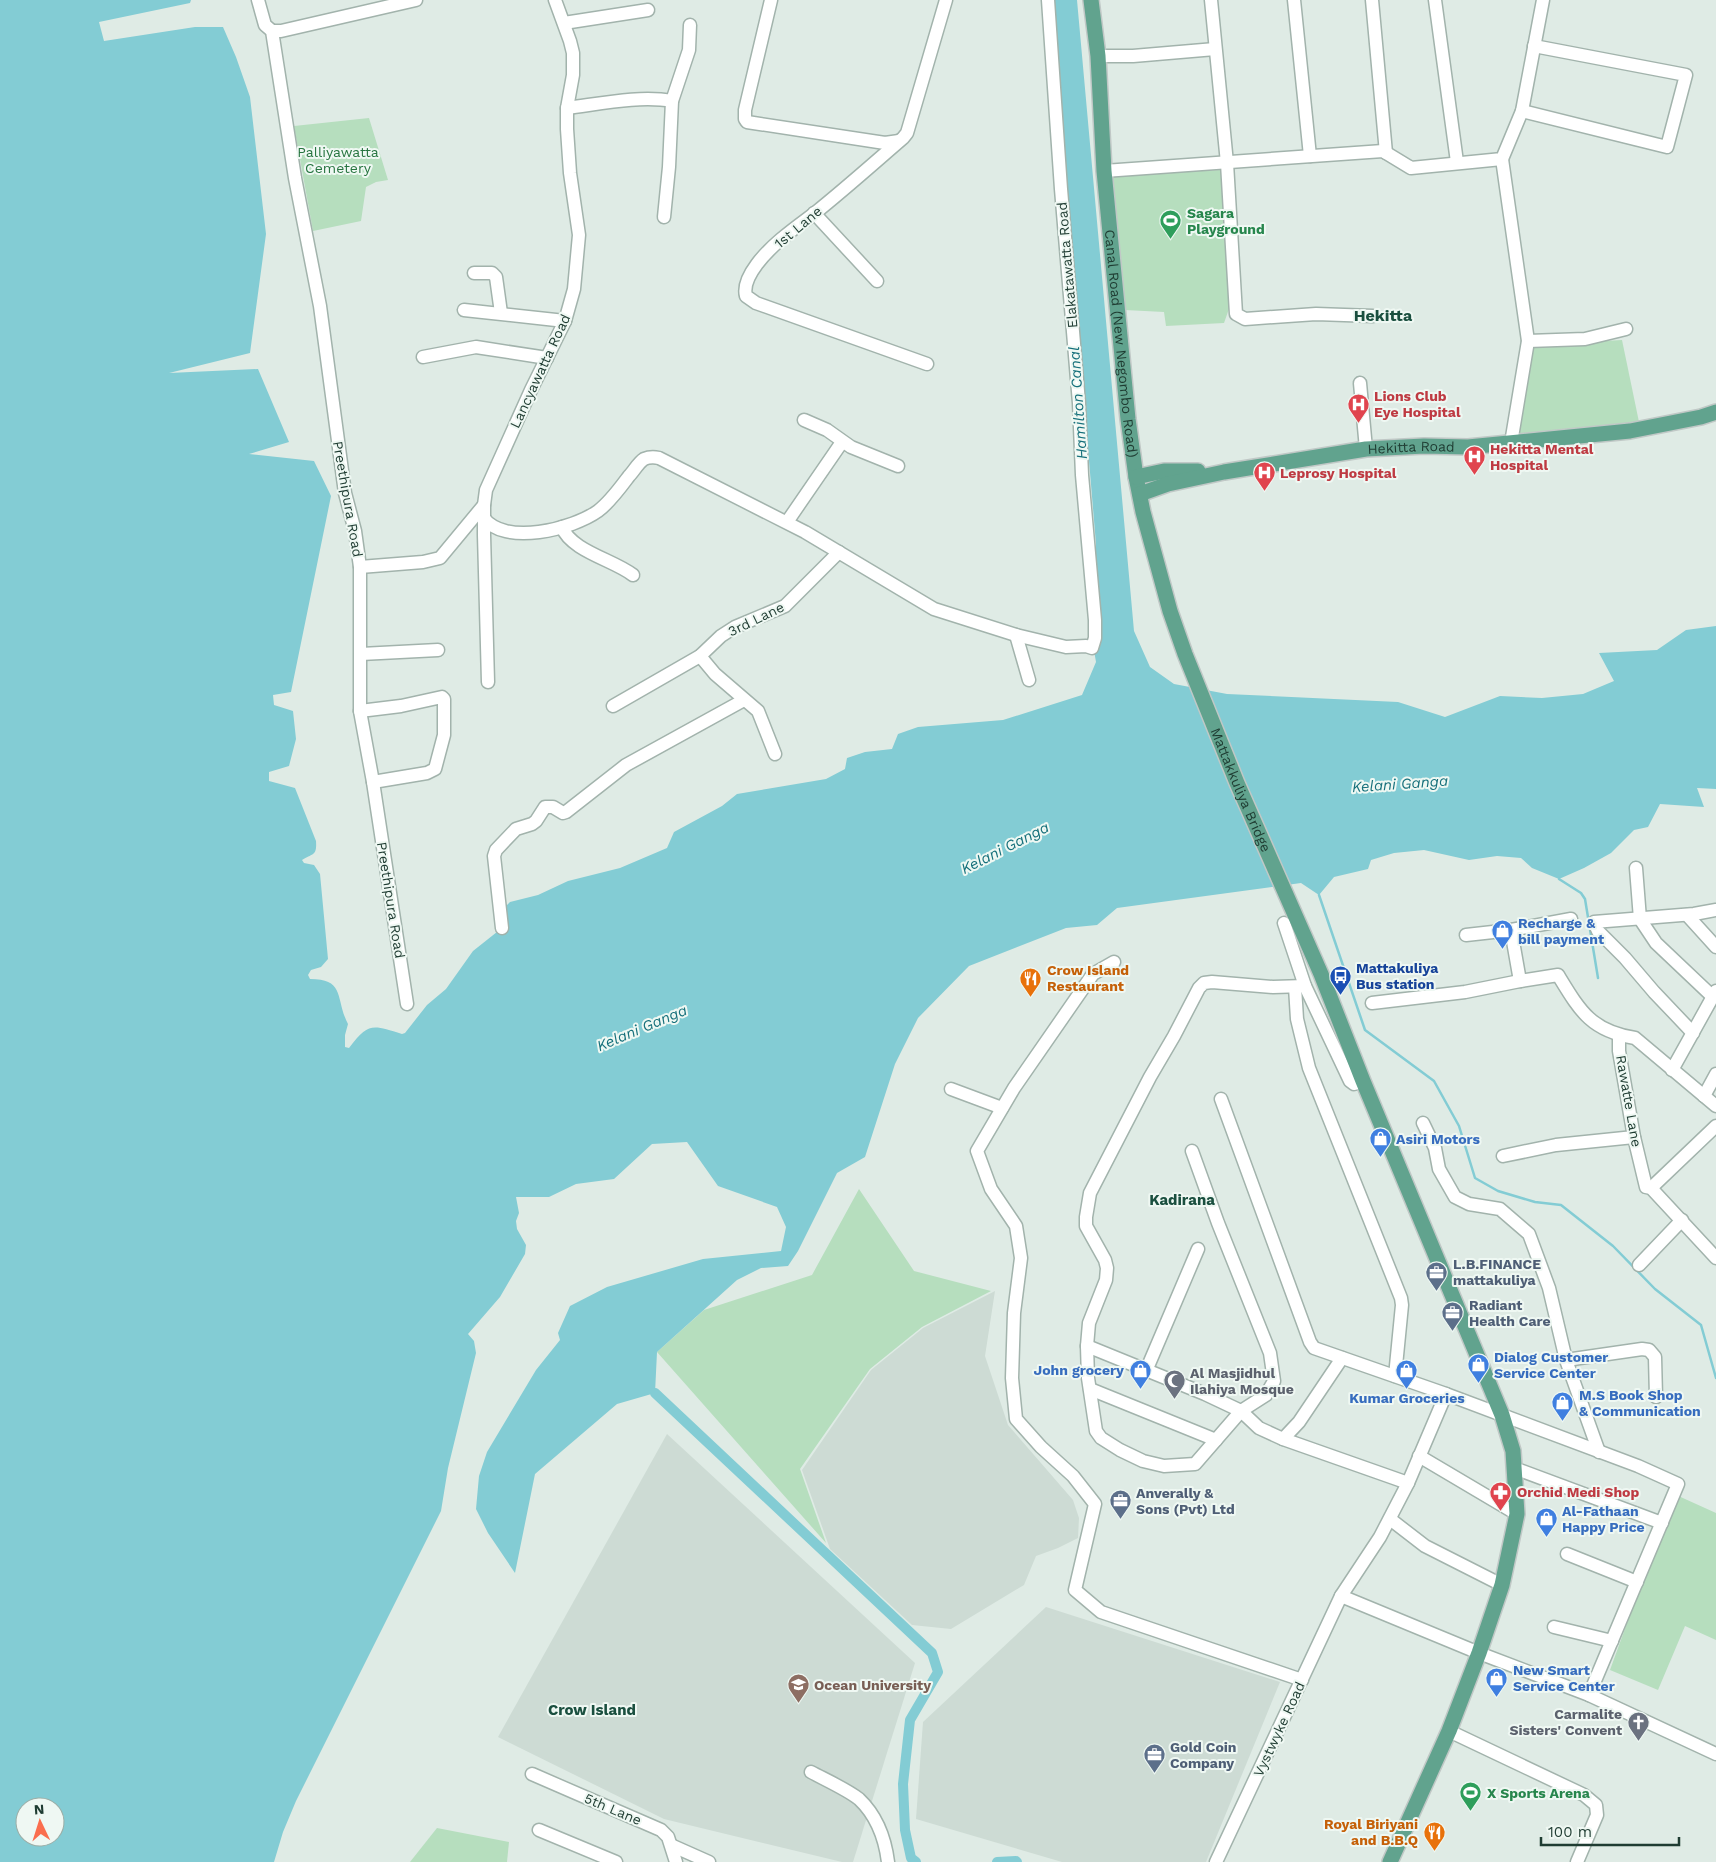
<svg xmlns="http://www.w3.org/2000/svg" width="1716" height="1862" font-family="'Work Sans',sans-serif">
<style>
.built{fill:#cddbd4}
.green{fill:#b6debe}
.water{fill:#83ccd4;fill-rule:evenodd}
.lines{fill:none;stroke-linecap:round;stroke-linejoin:round}
.stream{stroke:#83ccd4;stroke-width:2.5}
.canal{stroke:#83ccd4;stroke-width:10}
.minor-casing{stroke:#a2b3ac;stroke-width:15}
.major-casing{stroke:#c0c8c6;stroke-width:18}
.minor{stroke:#fff;stroke-width:12}
.major{stroke:#61a38e;stroke-width:15}
.labels{text-anchor:middle;dominant-baseline:central;stroke-width:4;stroke-linejoin:round;paint-order:stroke}
.park-label{font-size:14px;fill:#277540;stroke:#eff8f3}
.leisure-label{font-size:14px;font-weight:bold;fill:#27864d;stroke:#eff8f3;text-anchor:start}
.street-label{font-size:14px;fill:#1f3c32;stroke:#eff8f3}
.health-label{font-size:14px;font-weight:bold;fill:#be3a42;stroke:#eff8f3;text-anchor:start}
.shop-label{font-size:14px;font-weight:bold;fill:#366cbe;stroke:#eff8f3;text-anchor:start}
.transit-label{font-size:14px;font-weight:bold;fill:#164399;stroke:#eff8f3;text-anchor:start}
.food-label{font-size:14px;font-weight:bold;fill:#c56008;stroke:#eff8f3;text-anchor:start}
.service-label{font-size:14px;font-weight:bold;fill:#4e5e75;stroke:#eff8f3;text-anchor:start}
.worship-label{font-size:14px;font-weight:bold;fill:#5b616d;stroke:#eff8f3;text-anchor:start}
.education-label{font-size:14px;font-weight:bold;fill:#785e54;stroke:#eff8f3;text-anchor:start}
.water-label{font-size:15px;font-style:italic;fill:#16707b;stroke:#eff8f3}
.neighbourhood-label{font-size:15px;font-weight:bold;fill:#1a4f3f;stroke:#eff8f3}
.quarter-label{font-size:16px;font-weight:bold;fill:#1a4f3f;stroke:#eff8f3}
</style>
<rect width="100%" height="100%" fill="#dfebe5"/>
<!-- built -->
<g class="built">
<polygon points="995,1291 985,1356 1008,1425 1073,1500 1079,1518 1078,1538 1058,1548 1036,1556 1024,1585 951,1629 912,1625 830,1549 802,1470 871,1370 923,1328"/>
<polygon points="667,1434 915,1663 853,1862 842,1862 664,1819 498,1737"/>
<polygon points="1046,1607 1280,1682 1206,1862 1062,1862 916,1819 923,1722"/>
</g>
<!-- green -->
<g class="green">
<polygon points="369,118 388,180 376,182 366,187 361,221 313,231 294,126"/>
<polygon points="1221,170 1230,306 1224,323 1166,326 1164,312 1125,310 1111,174"/>
<polygon points="1622,340 1639,422 1518,437 1531,350 1534,345"/>
<polygon points="859,1189 914,1271 991,1291 922,1327 870,1369 800,1469 826,1543 657,1352 704,1310 812,1275"/>
<polygon points="1674,1494 1716,1513 1716,1640 1685,1626 1658,1690 1610,1670"/>
<polygon points="437,1828 509,1842 507,1862 410,1862"/>
</g>
<!-- water -->
<path class="water" d="M0 0H191L190 3 99 22 104 41 195 27H223L236 57 250 97 266 234 250 353 169 373 258 369 289 442 249 454 314 461 331 496 291 692 273 695 274 705 293 711 296 739 289 766 269 772V781L295 788 316 841C317 856 313 853 302 860L304 863 314 865 320 874 328 959 321 967 311 970 308 975 310 979C346 979 335 999 348 1024L345 1035V1047L349 1048C369 1022 372 1025 402 1034L405 1033 427 1005 446 989 473 951 502 928 501 911 510 902 538 895 568 881 620 868 667 848 674 832 722 806 737 794 826 779 845 769 847 758 865 752 892 749 898 734 918 727 1003 720 1082 695 1096 662 1091 633 1096 544 1068 210 1052 0H1077L1134 631 1150 667 1174 684 1227 694 1398 702 1445 717 1500 696 1542 698 1583 694 1614 681 1599 653 1657 650 1686 630 1716 626V789L1697 788 1704 807 1660 804 1648 827 1634 830 1611 853 1584 868 1559 879 1532 868 1521 858 1497 856 1469 860 1424 850 1394 853 1371 860 1368 869 1334 877 1319 895 1301 883 1117 908 1097 925 1066 928 969 966 918 1018 895 1064 865 1157 837 1173 798 1251 788 1266 761 1268 737 1280 657 1352 655 1393 617 1404 535 1474 515 1573 488 1533 476 1509 479 1476 487 1452 536 1370 560 1340 558 1333 570 1306 607 1287 703 1259 781 1251 786 1227 777 1207 718 1186 687 1142 652 1144 614 1179 576 1184 549 1197H516L519 1213 516 1221 517 1229 526 1245 525 1254 500 1297 468 1334 474 1341 476 1353 448 1468 441 1511 296 1801 283 1832 274 1862H0ZM25 1807H55V1837H25Z"/>
<g class="lines">
<!-- stream -->
<g class="stream">
<polyline points="1559,879 1581,893 1585,899 1598,978"/>
<polyline points="1319,895 1365,1030 1434,1081 1459,1126 1475,1178 1498,1191 1535,1202 1561,1205 1613,1246 1655,1289 1701,1325 1716,1378"/>
</g>
<!-- canal -->
<g class="canal">
<polyline points="655,1393 932,1653 938,1672 910,1720 903,1784 905,1830 911,1858 916,1862"/>
<polyline points="997,1862 1016,1861 1017,1862"/>
</g>
<defs>
<g id="minor">
<polyline points="258,0 265,25 272,31 295,178 320,306 345,493 355,531 360,567 360,711 373,782 407,1004"/>
<polyline points="771,0 745,110 745,119 747,122 885,143 899,141"/>
<polyline points="1211,0 1227,163 1236,314 1245,319 1316,314 1373,316"/>
<polyline points="1294,0 1310,156"/>
<polyline points="1372,0 1386,153"/>
<polyline points="1435,0 1457,162"/>
<polyline points="564,23 648,10"/>
<polyline points="272,31 281,31 416,0"/>
<polyline points="1098,56 1133,56 1215,49"/>
<path d="M567 108C599 104 640 95 672 101"/>
<polyline points="1522,111 1667,147 1686,75 1534,46"/>
<polyline points="1502,159 1528,341 1511,443"/>
<polyline points="1104,171 1383,151 1411,168 1502,159 1522,111 1543,0"/>
<polyline points="814,213 877,281"/>
<polyline points="664,217 669,167 672,101 689,50 690,25"/>
<polyline points="474,273 492,273 496,277 501,313"/>
<polyline points="464,310 565,321"/>
<polyline points="1528,341 1585,339 1626,329"/>
<polyline points="423,357 476,347 547,358"/>
<path d="M927 364 756 303 746 296C743 285 751 272 757 264 772 244 795 228 815 213 845 189 874 163 903 138L907 133 946 0"/>
<polyline points="1360,383 1366,449"/>
<polyline points="804,420 827,430 851,447 898,466"/>
<path d="M483 517C504 547 573 529 598 511 610 502 620 488 629 476 634 471 638 463 644 459 649 457 654 457 659 458L805 532 934 609 1016 635 1066 647 1086 646 1092 648 1095 638V620L1082 475 1079 403 1061 189 1048 0"/>
<polyline points="787,522 842,442"/>
<path d="M562 527C571 551 614 560 633 575"/>
<polyline points="360,567 423,562 440,558 484,505"/>
<polyline points="1016,635 1029,680"/>
<polyline points="361,654 438,650"/>
<polyline points="700,656 715,674 758,711 775,754"/>
<polyline points="488,682 484,535 484,505 486,490 531,390 565,321 574,289 579,235 570,173 567,129 567,108 573,75 573,53 570,41 555,0"/>
<polyline points="613,706 700,656 721,636 735,627 785,606 839,552"/>
<polyline points="360,711 401,706 442,697 444,699 444,735 435,769 427,773 373,782"/>
<polyline points="1636,868 1640,919 1656,943 1713,997"/>
<polyline points="1687,915 1716,947"/>
<polyline points="1284,923 1305,986"/>
<polyline points="502,928 494,856 496,850 516,829 532,824 536,821 545,807 553,807 563,813 566,812 626,765 744,700"/>
<polyline points="1466,935 1511,930"/>
<polyline points="1114,962 1093,974 1014,1088 977,1151 991,1189 1016,1226 1021,1258 1014,1313 1012,1378 1016,1419 1041,1447 1073,1476 1095,1504 1075,1590 1101,1612 1302,1680"/>
<polyline points="1520,981 1511,930 1571,919"/>
<polyline points="1295,987 1297,1019 1309,1068 1401,1298 1402,1305 1395,1376"/>
<path d="M1372 1003 1465 992 1520 981 1558 975C1580 1011 1591 1031 1635 1038L1716 1106"/>
<polyline points="1693,1033 1654,992 1625,958 1598,931 1594,922 1694,914 1716,910"/>
<polyline points="1619,1035 1619,1051 1634,1137 1646,1187 1651,1188 1716,1258"/>
<polyline points="1672,1070 1716,991"/>
<polyline points="1363,1081 1354,1084 1350,1081 1305,986 1273,987 1212,982 1204,983 1199,988 1174,1036 1150,1077 1090,1193 1086,1217 1086,1226 1105,1260 1107,1268 1106,1280 1089,1323 1087,1346 1088,1378 1096,1431 1101,1438 1120,1450 1143,1461 1164,1466 1195,1464 1241,1411 1259,1428 1283,1439 1408,1483"/>
<polyline points="951,1089 1002,1108"/>
<polyline points="1704,1096 1716,1074"/>
<polyline points="1221,1099 1310,1342 1314,1348 1446,1394 1638,1466 1678,1484 1589,1695"/>
<polyline points="1423,1123 1435,1148 1439,1169 1455,1197 1469,1204 1500,1209 1529,1234 1549,1288 1566,1360 1599,1452"/>
<polyline points="1503,1156 1556,1145 1634,1137"/>
<polyline points="1651,1188 1716,1126"/>
<polyline points="1639,1265 1682,1220"/>
<polyline points="1087,1346 1205,1394 1241,1411 1266,1395 1274,1381 1270,1353 1218,1223 1192,1151"/>
<polyline points="1566,1360 1642,1349 1649,1350 1655,1357 1656,1397"/>
<polyline points="1146,1371 1198,1249"/>
<polyline points="1090,1389 1216,1440"/>
<polyline points="1283,1439 1299,1422 1342,1358"/>
<polyline points="1419,1456 1517,1514"/>
<polyline points="1514,1468 1662,1523"/>
<polyline points="1390,1519 1425,1546 1502,1585"/>
<polyline points="1567,1554 1637,1582"/>
<polyline points="1341,1596 1479,1653 1589,1695 1716,1754"/>
<polyline points="1554,1627 1612,1641"/>
<polyline points="1449,1731 1584,1795 1596,1805 1597,1815 1577,1862"/>
<path d="M811 1772C824 1779 848 1790 859 1799 877 1816 885 1838 888 1862"/>
<polyline points="532,1774 661,1830 668,1837 676,1862"/>
<polyline points="539,1830 616,1862"/>
<polyline points="673,1846 709,1862"/>
<polyline points="1216,1862 1341,1596 1380,1537 1408,1483 1446,1394"/>
</g>
<g id="major">
<path id="s1" d="M1091 0 1098 56 1104 171 1128 419 1136 477 1143 512 1170 611 1185 654 1237 783 1321 974 1363 1081 1502 1415 1513 1451 1517 1514 1502 1585 1479 1653 1449 1731 1390 1862"/>
<polyline points="1136,477 1164,471 1198,471"/>
<path id="s2" d="M1140 494 1168 484 1224 472 1366 449 1424 446 1468 447 1630 431 1701 417 1716 412"/>
</g>
</defs>
<!-- minor casing -->
<use href="#minor" class="minor-casing"/>
<!-- major casing -->
<use href="#major" class="major-casing"/>
<!-- minor -->
<use href="#minor" class="minor"/>
<!-- major -->
<use href="#major" class="major"/>
</g>
<!-- icons -->
<defs>
<symbol id="stadium-pin" viewBox="-11 -11 22 30"><path d="M0 17L-7.5 6A9.5 9.5 0 1 1 7.5 6Z" fill="#2e9e5b" stroke="#eff8f3"/><path d="M0-5a6.5 5 0 1 0 0 10a6.5 5 0 1 0 0-10ZM-3.5-1.8h7v3.6h-7Z" fill="#fff"/></symbol>
<symbol id="hospital-pin" viewBox="-11 -11 22 30"><path d="M0 17L-7.5 6A9.5 9.5 0 1 1 7.5 6Z" fill="#e0444e" stroke="#eff8f3"/><path d="M-5-5h3v3.5h4V-5h3V5h-3V1.5h-4V5h-3Z" fill="#fff"/></symbol>
<symbol id="shop-pin" viewBox="-11 -11 22 30"><path d="M0 17L-7.5 6A9.5 9.5 0 1 1 7.5 6Z" fill="#3f7fe0" stroke="#eff8f3"/><path d="M-5-2.5h2.3a2.7 3.5 0 0 1 5.4 0H5L5.5 6h-11ZM-1.5-2.5h3a1.5 2.3 0 0 0-3 0Z" fill="#fff"/></symbol>
<symbol id="bus-pin" viewBox="-11 -11 22 30"><path d="M0 17L-7.5 6A9.5 9.5 0 1 1 7.5 6Z" fill="#1a4fb4" stroke="#eff8f3"/><path d="M-5-6H5V4H4V6H2V4H-2V6H-4V4H-5ZM-3.5-4V0h7V-4ZM-3.5 1.2v1.5H-2V1.2ZM2 1.2v1.5H3.5V1.2Z" fill="#fff"/></symbol>
<symbol id="restaurant-pin" viewBox="-11 -11 22 30"><path d="M0 17L-7.5 6A9.5 9.5 0 1 1 7.5 6Z" fill="#e8710a" stroke="#eff8f3"/><path d="M-5-6h1v4h1v-4h1v4h1v-4h1v5L-1.5 .5V6h-2V.5L-5-1ZM5-6V6H3V1.5H1.5Q1.5-4 5-6Z" fill="#fff"/></symbol>
<symbol id="office-pin" viewBox="-11 -11 22 30"><path d="M0 17L-7.5 6A9.5 9.5 0 1 1 7.5 6Z" fill="#5c6f8a" stroke="#eff8f3"/><path d="M-6-3h4V-5.5h4V-3h4V5H-6ZM-1-4.5V-3h2v-1.5ZM-6 0V1H6V0Z" fill="#fff"/></symbol>
<symbol id="mosque-pin" viewBox="-11 -11 22 30"><path d="M0 17L-7.5 6A9.5 9.5 0 1 1 7.5 6Z" fill="#6b7280" stroke="#eff8f3"/><path d="M3.5-4.9A6 6 0 1 0 3.5 4.9A5 5 0 1 1 3.5-4.9Z" fill="#fff"/></symbol>
<symbol id="pharmacy-pin" viewBox="-11 -11 22 30"><path d="M0 17L-7.5 6A9.5 9.5 0 1 1 7.5 6Z" fill="#e0444e" stroke="#eff8f3"/><path d="M-2-6h4v4h4v4h-4v4h-4v-4h-4v-4h4Z" fill="#fff"/></symbol>
<symbol id="university-pin" viewBox="-11 -11 22 30"><path d="M0 17L-7.5 6A9.5 9.5 0 1 1 7.5 6Z" fill="#8d6e63" stroke="#eff8f3"/><path d="M0-5L7-2L0 1L-7-2ZM-4 1L0 2.5L4 1V4Q0 6-4 4Z" fill="#fff"/></symbol>
<symbol id="church-pin" viewBox="-11 -11 22 30"><path d="M0 17L-7.5 6A9.5 9.5 0 1 1 7.5 6Z" fill="#6b7280" stroke="#eff8f3"/><path d="M-1.2-6h2.4v3.5h3.3v2.4h-3.3V6h-2.4V-.1h-3.3v-2.4h3.3Z" fill="#fff"/></symbol>
</defs>
<g fill-rule="evenodd">
<use href="#stadium-pin" x="1158" y="208" width="25" height="34"/>
<use href="#hospital-pin" x="1346" y="392" width="25" height="34"/>
<use href="#hospital-pin" x="1462" y="444" width="25" height="34"/>
<use href="#hospital-pin" x="1252" y="460" width="25" height="34"/>
<use href="#shop-pin" x="1490" y="918" width="25" height="34"/>
<use href="#bus-pin" x="1328" y="964" width="25" height="34"/>
<use href="#restaurant-pin" x="1018" y="966" width="25" height="34"/>
<use href="#shop-pin" x="1368" y="1126" width="25" height="34"/>
<use href="#office-pin" x="1424" y="1260" width="25" height="34"/>
<use href="#office-pin" x="1440" y="1300" width="25" height="34"/>
<use href="#shop-pin" x="1466" y="1352" width="25" height="34"/>
<use href="#shop-pin" x="1128" y="1358" width="25" height="34"/>
<use href="#shop-pin" x="1394" y="1358" width="25" height="34"/>
<use href="#mosque-pin" x="1162" y="1368" width="25" height="34"/>
<use href="#shop-pin" x="1550" y="1390" width="25" height="34"/>
<use href="#pharmacy-pin" x="1488" y="1480" width="25" height="34"/>
<use href="#office-pin" x="1108" y="1488" width="25" height="34"/>
<use href="#shop-pin" x="1534" y="1506" width="25" height="34"/>
<use href="#shop-pin" x="1484" y="1666" width="25" height="34"/>
<use href="#university-pin" x="786" y="1672" width="25" height="34"/>
<use href="#church-pin" x="1626" y="1710" width="25" height="34"/>
<use href="#office-pin" x="1142" y="1742" width="25" height="34"/>
<use href="#stadium-pin" x="1458" y="1780" width="25" height="34"/>
<use href="#restaurant-pin" x="1422" y="1820" width="25" height="34"/>
</g>
<g class="labels">
<!-- park labels -->
<g class="park-label">
<text x="338" y="152">Palliyawatta<tspan x="338" dy="16">Cemetery</tspan></text>
</g>
<!-- leisure labels -->
<g class="leisure-label">
<text x="1187" y="213">Sagara<tspan x="1187" dy="16">Playground</tspan></text>
<text x="1487" y="1793">X Sports Arena</text>
</g>
<!-- street labels -->
<g class="street-label">
<text transform="translate(798 227) rotate(-40)">1st Lane</text>
<text transform="translate(1067 265) rotate(-95)">Elakatawatta Road</text>
<text stroke="none"><textPath href="#s1" startOffset="345">Canal Road (New Negombo Road)</textPath></text>
<text transform="translate(540 371) rotate(-65)">Lancyawatta Road</text>
<text stroke="none"><textPath href="#s2" startOffset="276">Hekitta Road</textPath></text>
<text transform="translate(348 499) rotate(80)">Preethipura Road</text>
<text transform="translate(756 619) rotate(-26)">3rd Lane</text>
<text stroke="none"><textPath href="#s1" startOffset="810">Mattakkuliya Bridge</textPath></text>
<text transform="translate(391 900) rotate(81)">Preethipura Road</text>
<text transform="translate(1629 1101) rotate(80)">Rawatte Lane</text>
<text transform="translate(1279 1729) rotate(-65)">Vystwyke Road</text>
<text transform="translate(613 1809) rotate(23)">5th Lane</text>
</g>
<!-- health labels -->
<g class="health-label">
<text x="1374" y="396">Lions Club<tspan x="1374" dy="16">Eye Hospital</tspan></text>
<text x="1490" y="449">Hekitta Mental<tspan x="1490" dy="16">Hospital</tspan></text>
<text x="1280" y="473">Leprosy Hospital</text>
<text x="1517" y="1492">Orchid Medi Shop</text>
</g>
<!-- shop labels -->
<g class="shop-label">
<text x="1518" y="923">Recharge &amp;<tspan x="1518" dy="16">bill payment</tspan></text>
<text x="1396" y="1139">Asiri Motors</text>
<text x="1494" y="1357">Dialog Customer<tspan x="1494" dy="16">Service Center</tspan></text>
<text x="1124" y="1370" text-anchor="end">John grocery</text>
<text x="1579" y="1395">M.S Book Shop<tspan x="1579" dy="16">&amp; Communication</tspan></text>
<text x="1407" y="1398" text-anchor="middle">Kumar Groceries</text>
<text x="1562" y="1511">Al-Fathaan<tspan x="1562" dy="16">Happy Price</tspan></text>
<text x="1513" y="1670">New Smart<tspan x="1513" dy="16">Service Center</tspan></text>
</g>
<!-- transit labels -->
<g class="transit-label">
<text x="1356" y="968">Mattakuliya<tspan x="1356" dy="16">Bus station</tspan></text>
</g>
<!-- food labels -->
<g class="food-label">
<text x="1047" y="970">Crow Island<tspan x="1047" dy="16">Restaurant</tspan></text>
<text x="1418" y="1824" text-anchor="end">Royal Biriyani<tspan x="1418" dy="16">and B.B.Q</tspan></text>
</g>
<!-- service labels -->
<g class="service-label">
<text x="1453" y="1264">L.B.FINANCE<tspan x="1453" dy="16">mattakuliya</tspan></text>
<text x="1469" y="1305">Radiant<tspan x="1469" dy="16">Health Care</tspan></text>
<text x="1136" y="1493">Anverally &amp;<tspan x="1136" dy="16">Sons (Pvt) Ltd</tspan></text>
<text x="1170" y="1747">Gold Coin<tspan x="1170" dy="16">Company</tspan></text>
</g>
<!-- worship labels -->
<g class="worship-label">
<text x="1190" y="1373">Al Masjidhul<tspan x="1190" dy="16">Ilahiya Mosque</tspan></text>
<text x="1622" y="1714" text-anchor="end">Carmalite<tspan x="1622" dy="16">Sisters' Convent</tspan></text>
</g>
<!-- education labels -->
<g class="education-label">
<text x="814" y="1685">Ocean University</text>
</g>
<!-- water labels -->
<g class="water-label">
<text transform="translate(1078 403) rotate(-94)">Hamilton Canal</text>
<text transform="translate(1400 784) rotate(-4)">Kelani Ganga</text>
<text transform="translate(1005 848) rotate(-27)">Kelani Ganga</text>
<text transform="translate(642 1028) rotate(-23)">Kelani Ganga</text>
</g>
<!-- neighbourhood labels -->
<g class="neighbourhood-label">
<text x="1182" y="1200">Kadirana</text>
<text x="592" y="1710">Crow Island</text>
</g>
<!-- quarter labels -->
<g class="quarter-label">
<text x="1383" y="315">Hekitta</text>
</g>
</g>
<!-- north arrow -->
<g transform="translate(40 1822) rotate(356)"><circle r="24" fill="#eff8f3" stroke="#9cada6"/>
<path d="M0-4L9 19L0 12L-9 19Z" fill="#fa6e4e"/>
<text y="-8" font-size="14" font-weight="bold" text-anchor="middle" fill="#1f3c32">N</text>
</g>
<!-- scale -->
<path d="M1541 1837v8h138v-8" fill="none" stroke="#1f3c32" stroke-width="2.5"/>
<text x="1548" y="1837" font-size="15" fill="#1f3c32" stroke="#eff8f3" stroke-width="4" paint-order="stroke">100 m</text>
</svg>
